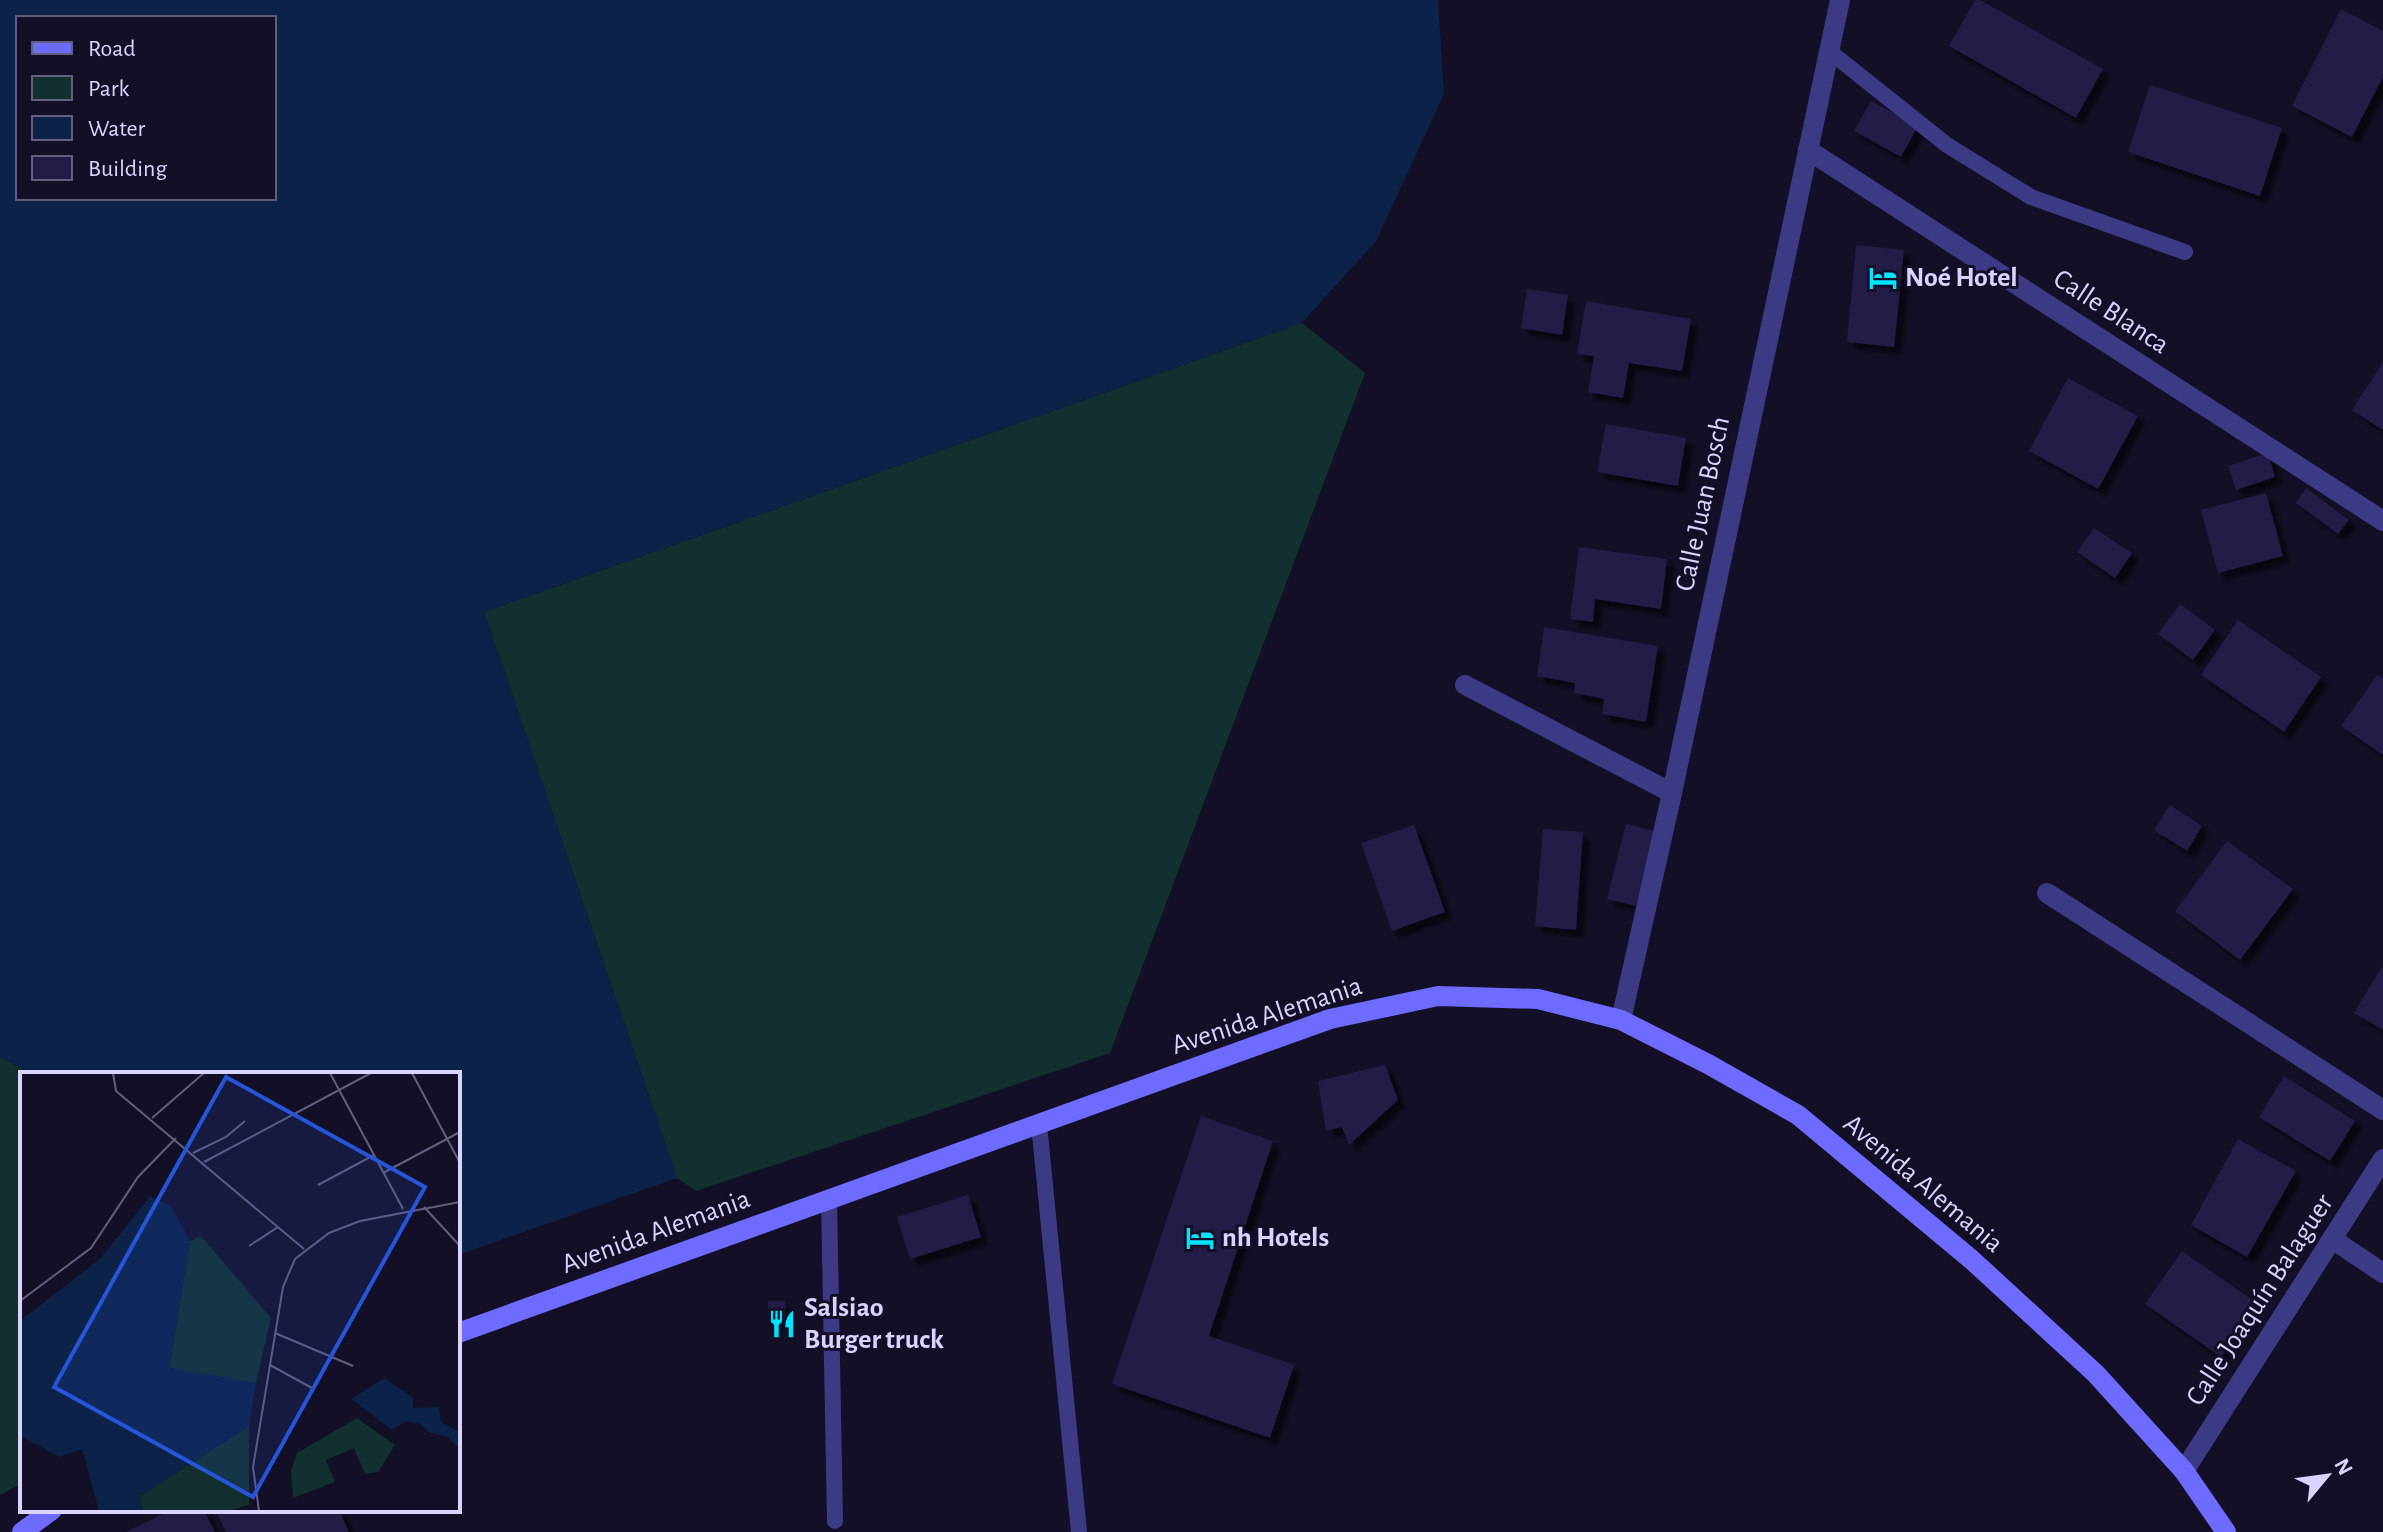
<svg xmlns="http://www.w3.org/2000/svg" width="2383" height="1532" font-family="'Alegreya Sans',sans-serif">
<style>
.green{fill:#12302f}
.water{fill:#0c2248;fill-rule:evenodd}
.building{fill:#241b47;filter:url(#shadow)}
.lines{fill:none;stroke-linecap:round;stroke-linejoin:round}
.lane{stroke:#3d3a85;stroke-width:16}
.street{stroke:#3d3a85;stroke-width:20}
.secondary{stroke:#6f6bff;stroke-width:20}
.labels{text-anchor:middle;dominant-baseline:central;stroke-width:6;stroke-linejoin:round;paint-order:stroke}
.poi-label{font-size:28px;font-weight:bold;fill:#d9d4ff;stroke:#130f26;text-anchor:start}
.street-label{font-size:28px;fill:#d9d4ff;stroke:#130f26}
.inset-road{fill:none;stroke:#625e7d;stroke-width:2}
.view{fill:#2655da;fill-opacity:0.15;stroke:#2655da;stroke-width:4}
.inset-edge{fill:none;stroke:#d9d4ff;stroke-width:4}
</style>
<defs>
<filter id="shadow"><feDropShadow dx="7" dy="7" stdDeviation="2" flood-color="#0009"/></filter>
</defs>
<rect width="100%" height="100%" fill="#130f26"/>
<!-- green -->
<g class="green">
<polygon points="1302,323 1365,373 1110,1053 696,1191 677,1178 484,612"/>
<polygon points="0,1057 32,1074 22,1074 22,1483 0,1495"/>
</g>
<!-- water -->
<path class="water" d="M0 0H1438L1444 94 1376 241 1302 323 484 612 677 1178 458 1255V1074H32L0 1057ZM18 18H274V198H18Z"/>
<!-- building -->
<g class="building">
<polygon points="1975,0 1980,0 2103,69 2076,118 1949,46"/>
<polygon points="2341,9 2383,31 2383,77 2352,137 2292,106"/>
<polygon points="2150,85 2282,128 2260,196 2128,152"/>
<polygon points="1871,101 1918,126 1901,157 1854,131"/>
<polygon points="1856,245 1904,250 1894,347 1847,342"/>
<polygon points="1527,289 1568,295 1562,335 1521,328"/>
<polygon points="1586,301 1691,319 1682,371 1629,363 1623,398 1588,392 1594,356 1577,354"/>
<polygon points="2383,362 2383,430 2352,410"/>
<polygon points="2068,378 2138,416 2098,489 2029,451"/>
<polygon points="1606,424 1686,438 1678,486 1597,472"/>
<polygon points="2268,453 2275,477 2236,490 2228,466"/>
<polygon points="2306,488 2349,520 2338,534 2296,503"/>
<polygon points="2266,493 2283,556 2218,573 2201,510"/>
<polygon points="2094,528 2132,553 2115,578 2077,552"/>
<polygon points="1579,547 1667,559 1661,609 1595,599 1593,622 1570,619"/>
<polygon points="2180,604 2215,630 2193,660 2158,634"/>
<polygon points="2238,620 2321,677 2284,732 2201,675"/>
<polygon points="1544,627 1658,646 1646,722 1602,714 1604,699 1574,693 1575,683 1537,676"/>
<polygon points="2377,675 2383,678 2383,755 2341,726"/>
<polygon points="2170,805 2202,826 2187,851 2154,830"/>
<polygon points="1626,824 1655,831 1636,906 1607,899"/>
<polygon points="1414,825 1445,912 1392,931 1361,843"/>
<polygon points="1543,829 1583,832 1576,930 1535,926"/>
<polygon points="2227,841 2293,889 2240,960 2175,911"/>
<polygon points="2383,965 2383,1030 2354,1013"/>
<polygon points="1385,1065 1398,1100 1349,1145 1342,1127 1326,1131 1318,1081"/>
<polygon points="2284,1076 2355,1121 2330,1161 2259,1117"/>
<polygon points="1201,1116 1273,1141 1209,1336 1294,1365 1270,1438 1112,1384"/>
<polygon points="2238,1139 2296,1171 2247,1257 2191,1225"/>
<polygon points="968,1195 981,1237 910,1259 897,1217"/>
<polygon points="2182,1251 2258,1304 2221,1357 2145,1304"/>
<polygon points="768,1301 785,1301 786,1322 768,1323"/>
<polygon points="171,1510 204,1510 215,1532 126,1532"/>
<polygon points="216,1510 339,1510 349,1532 226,1532"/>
</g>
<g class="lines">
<!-- lane -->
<g class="lane">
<polyline points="1829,51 1947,145 2031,197 2185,252"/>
<polyline points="1039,1124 1079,1532"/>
<polyline points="829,1200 835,1521"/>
</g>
<!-- street -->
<g class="street">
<polyline points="1808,150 2383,521"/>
<polyline points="1465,685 1672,793"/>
<polyline points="2047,893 2383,1110"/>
<polyline points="1621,1020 1672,793 1840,0"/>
<polyline points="2332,1239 2383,1273"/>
<polyline points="2184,1471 2383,1159"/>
</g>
<!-- secondary -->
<g class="secondary">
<polyline points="458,1333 1330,1019 1438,996 1538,999 1621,1020 1708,1064 1798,1115 1972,1260 2096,1374 2184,1471 2226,1532"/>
<polyline points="22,1532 52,1510"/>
</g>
</g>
<!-- icons -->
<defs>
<symbol id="hotel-bare" viewBox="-9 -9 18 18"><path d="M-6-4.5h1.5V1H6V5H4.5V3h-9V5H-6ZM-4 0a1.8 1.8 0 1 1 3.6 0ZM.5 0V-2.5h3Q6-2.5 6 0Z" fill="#00e5ff" stroke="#130f26" stroke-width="2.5" paint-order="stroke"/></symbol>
<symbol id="restaurant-bare" viewBox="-9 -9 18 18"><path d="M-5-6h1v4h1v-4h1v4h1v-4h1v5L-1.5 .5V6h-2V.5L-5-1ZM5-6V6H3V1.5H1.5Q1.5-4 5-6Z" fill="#00e5ff" stroke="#130f26" stroke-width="2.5" paint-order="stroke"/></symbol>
</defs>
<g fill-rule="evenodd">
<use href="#hotel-bare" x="1863" y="258" width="40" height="40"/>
<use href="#hotel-bare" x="1180" y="1218" width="40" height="40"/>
<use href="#restaurant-bare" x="762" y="1304" width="40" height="40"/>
</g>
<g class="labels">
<!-- poi labels -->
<g class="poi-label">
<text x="1905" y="278">Noé Hotel</text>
<text x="1222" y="1238">nh Hotels</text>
<text x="804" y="1308">Salsiao<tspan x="804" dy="32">Burger truck</tspan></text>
</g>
<!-- street labels -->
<g class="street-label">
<text transform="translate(2111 312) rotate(33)">Calle Blanca</text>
<text transform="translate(1703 504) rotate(-78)">Calle Juan Bosch</text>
<text transform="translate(1267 1016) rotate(-18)">Avenida Alemania</text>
<text transform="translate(1923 1184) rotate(40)">Avenida Alemania</text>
<text transform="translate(656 1232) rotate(-20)">Avenida Alemania</text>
<text transform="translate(2260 1300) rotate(-57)">Calle Joaquín Balaguer</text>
</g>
</g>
<!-- overview -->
<g transform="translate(20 1072)">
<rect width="440" height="440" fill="#130f26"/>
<path d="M181 164 251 246 236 311 149 296 170 169ZM337 346 375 373 358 400 345 402 334 376 306 388 315 410 273 426 271 399 277 381ZM229 354V433L208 439H122L120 424Z" fill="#12302f"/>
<path d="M130 124 151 134 170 169 149 296 236 311 229 354 120 424 122 439H79L62 377 40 385 0 364V249L81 186ZM364 306 393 325V336L419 335 421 350 440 360V377L428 365 408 360 401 352 386 349 372 358 331 327Z" fill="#0c2248"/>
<path class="inset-road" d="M93 1 96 19 284 177M310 1 383 137M392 1 440 91M132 46 184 1M173 81 206 65 225 49M184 90 351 1M363 101 440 60M298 113 354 83M404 135 440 174M229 174 258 155M0 229 71 176 118 105 156 66M255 261 333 294M250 293 292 316M239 439 233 395 263 215 275 187 309 161 340 149 440 130"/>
<path class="view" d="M206 5 405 115 233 425 34 315Z"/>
<rect width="440" height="440" class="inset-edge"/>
</g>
<!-- legend -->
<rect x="16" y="16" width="260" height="184" fill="#130f26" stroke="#625e7d" stroke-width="2"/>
<rect x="32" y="42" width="40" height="12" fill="#6f6bff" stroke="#625e7d" stroke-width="2"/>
<text x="88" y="56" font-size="24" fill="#d9d4ff">Road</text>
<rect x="32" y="76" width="40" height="24" fill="#12302f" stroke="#625e7d" stroke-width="2"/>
<text x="88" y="96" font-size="24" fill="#d9d4ff">Park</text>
<rect x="32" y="116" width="40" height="24" fill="#0c2248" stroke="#625e7d" stroke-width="2"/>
<text x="88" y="136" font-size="24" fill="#d9d4ff">Water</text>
<rect x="32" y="156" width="40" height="24" fill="#241b47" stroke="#625e7d" stroke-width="2"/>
<text x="88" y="176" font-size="24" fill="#d9d4ff">Building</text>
<!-- north arrow -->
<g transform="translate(2327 1476) rotate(61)" stroke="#130f26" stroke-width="6" paint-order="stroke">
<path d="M0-6L14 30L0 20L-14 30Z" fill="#d9d4ff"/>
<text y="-12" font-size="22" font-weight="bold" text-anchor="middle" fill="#d9d4ff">N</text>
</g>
</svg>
